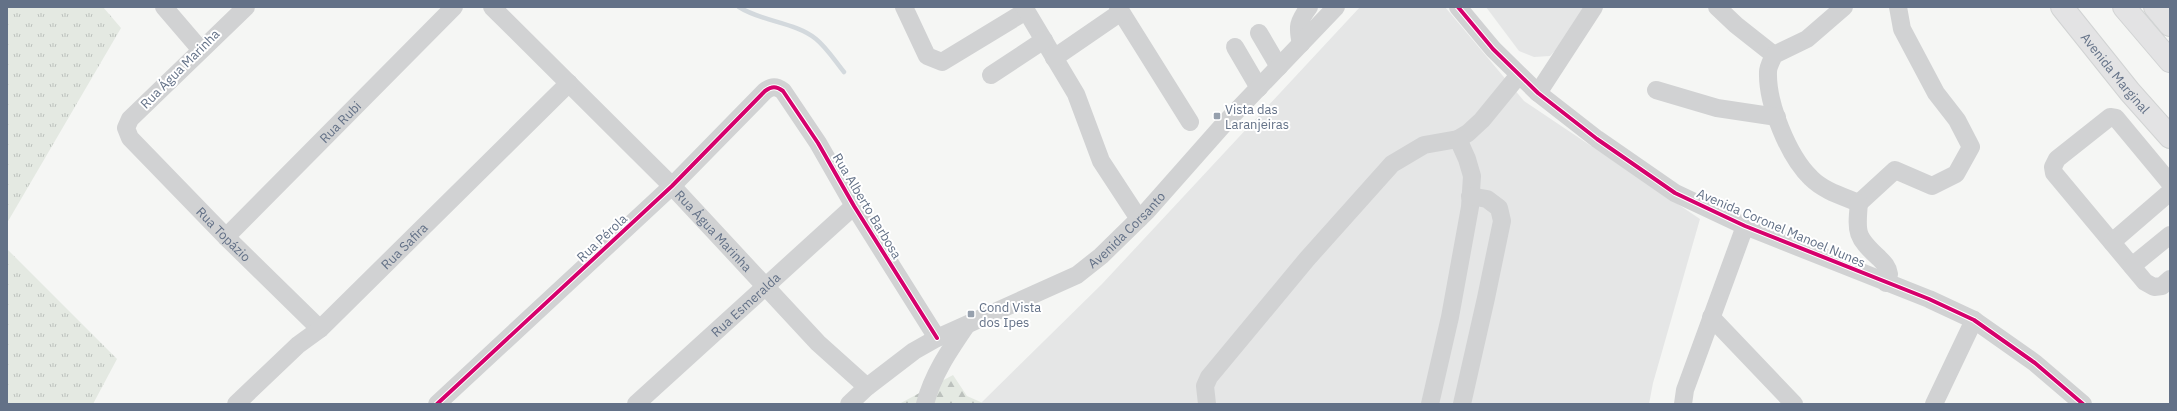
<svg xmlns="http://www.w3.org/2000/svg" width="2177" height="411" font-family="'IBM Plex Sans',sans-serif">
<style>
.built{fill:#e5e6e6}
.grass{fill:url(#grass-tufts)}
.forest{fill:url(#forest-firs)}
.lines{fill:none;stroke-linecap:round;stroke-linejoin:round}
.stream{stroke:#d3d9dd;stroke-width:4.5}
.major-casing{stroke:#d1d3d3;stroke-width:24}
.minor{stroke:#d1d2d3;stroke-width:18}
.major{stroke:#e3e3e4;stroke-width:22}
.cycleway-casing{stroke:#fff;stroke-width:6}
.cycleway{stroke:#d6006c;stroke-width:4}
.poi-dot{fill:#96a0ad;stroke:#fff;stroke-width:1.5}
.labels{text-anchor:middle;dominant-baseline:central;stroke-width:4;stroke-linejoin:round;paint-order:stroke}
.street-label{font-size:13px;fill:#637187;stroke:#fff}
.poi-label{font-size:13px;fill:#637187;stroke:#fff;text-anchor:start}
</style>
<defs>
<pattern id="grass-tufts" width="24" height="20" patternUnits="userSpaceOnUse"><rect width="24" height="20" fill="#e4e9e2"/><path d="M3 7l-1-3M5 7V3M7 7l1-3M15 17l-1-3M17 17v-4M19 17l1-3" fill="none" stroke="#bcc1bd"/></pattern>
<pattern id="forest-firs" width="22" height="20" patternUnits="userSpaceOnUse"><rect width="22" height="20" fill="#e4e9e2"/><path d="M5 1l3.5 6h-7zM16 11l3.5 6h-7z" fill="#bcc1bd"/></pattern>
</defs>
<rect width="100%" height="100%" fill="#f5f6f4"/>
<!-- built -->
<g class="built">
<polygon points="1360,7 1445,7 1524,101 1700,219 1653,383 1649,404 980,404 1102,284"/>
<polygon points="1486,7 1587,7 1565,40 1550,56 1534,57 1519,51"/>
</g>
<!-- grass -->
<g class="grass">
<polygon points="7,7 103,7 121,28 7,223"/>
<polygon points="7,249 117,359 93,404 7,404"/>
</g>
<!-- forest -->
<polygon class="forest" points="953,375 967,396 985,404 899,404"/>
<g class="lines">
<!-- stream -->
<path class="stream" d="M739 7C762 22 795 22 816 39 827 48 835 61 844 72"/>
<defs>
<g id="major">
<path id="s7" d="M2062 7 2130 92 2170 137"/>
<polyline points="2124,7 2170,61"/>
<polyline points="2155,7 2170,25"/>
</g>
</defs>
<!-- major casing -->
<use href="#major" class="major-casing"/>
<!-- minor -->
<g class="minor">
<polyline points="164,7 200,49"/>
<path id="s1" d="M246 7 130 119 126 128 130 138 226 237 320 329"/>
<path id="s2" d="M492 7 672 186 818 343 867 387"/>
<polyline points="904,7 927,56 942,62 1026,11"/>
<polyline points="1024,7 1076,94 1101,161 1139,219"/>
<polyline points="1118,7 1190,122"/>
<polyline points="1458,7 1493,49 1538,93 1597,139 1675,193 1745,226 1929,299 1974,320 2035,363 2083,404"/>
<polyline points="1717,7 1736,25 1774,55"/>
<path d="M1844 7 1807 39 1774 55C1772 60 1768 66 1768 72 1767 103 1788 156 1811 178 1824 191 1842 196 1859 203L1895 170 1932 186 1956 174 1971 147 1957 120 1936 93 1902 29 1898 7"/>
<polyline points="1259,33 1279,67"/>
<path d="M1301 44C1297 26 1298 22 1309 7"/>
<polyline points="1235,47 1259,88"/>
<polyline points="1054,58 1121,12"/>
<polyline points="991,75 1044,40"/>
<polyline points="1656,90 1717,108 1777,117"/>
<polyline points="1538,93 1594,7"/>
<polyline points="2170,183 2116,118 2110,117 2057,159 2053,167 2054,173 2145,282 2154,287 2162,286 2170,279"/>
<path d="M1859 203C1856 233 1856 237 1879 258 1884 263 1888 267 1889 274L1886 283"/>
<path id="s3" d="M226 237 454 7"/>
<polyline points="2112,242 2170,192"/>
<polyline points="2132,266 2170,235"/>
<polyline points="1711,317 1794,404"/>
<path id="s4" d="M236 404 298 345 320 329 569 83"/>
<path d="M437 404 672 186 765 91C772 86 776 86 783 91L818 143 854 206 937 338"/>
<path id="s5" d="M636 404 854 206"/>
<path id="s6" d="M849 404 867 387 914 351 937 338 1077 275 1101 256 1147 211 1224 124 1336 7"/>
<path d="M925 404C933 374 949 351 966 326"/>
<polyline points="1207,404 1205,386 1209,377 1307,259 1392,164 1424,145 1458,139 1468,133 1482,120 1518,76"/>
<polyline points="1430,404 1450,317 1470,207 1472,176 1467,159 1458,139"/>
<polyline points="1462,404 1486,298 1502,221 1499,208 1487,199 1470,196"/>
<polyline points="1683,404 1685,390 1745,226"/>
<polyline points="1934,404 1974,320"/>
</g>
<!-- major -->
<use href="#major" class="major"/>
<defs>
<g id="cycleway">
<polyline points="1458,7 1493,49 1538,93 1597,139 1675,193 1745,226 1929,299 1974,320 2035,363 2083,404"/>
<path d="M437 404 672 186 765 91C772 86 776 86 783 91L818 143 854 206 937 338"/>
</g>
</defs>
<!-- cycleway casing -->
<use href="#cycleway" class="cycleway-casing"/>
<!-- cycleway -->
<use href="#cycleway" class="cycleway"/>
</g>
<!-- markers -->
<g class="poi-dot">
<rect x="1213" y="112" width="8" height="8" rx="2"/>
<rect x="967" y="310" width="8" height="8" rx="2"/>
</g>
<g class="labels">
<!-- street labels -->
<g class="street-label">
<text transform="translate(180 69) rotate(-45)">Rua Água Marinha</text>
<text stroke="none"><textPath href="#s7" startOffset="85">Avenida Marginal</textPath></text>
<text stroke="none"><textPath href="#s3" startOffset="162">Rua Rubi</textPath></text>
<text transform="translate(867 206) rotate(59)">Rua Alberto Barbosa</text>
<text transform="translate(1781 228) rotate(23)">Avenida Coronel Manoel Nunes</text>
<text stroke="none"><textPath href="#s6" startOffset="331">Avenida Corsanto</textPath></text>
<text stroke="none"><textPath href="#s2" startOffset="315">Rua Água Marinha</textPath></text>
<text stroke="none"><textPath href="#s1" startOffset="316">Rua Topázio</textPath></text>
<text transform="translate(602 238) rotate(-43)">Rua Pérola</text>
<text stroke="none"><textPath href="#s4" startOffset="231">Rua Safira</textPath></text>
<text stroke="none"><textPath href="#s5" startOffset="148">Rua Esmeralda</textPath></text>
</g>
<!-- poi labels -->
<g class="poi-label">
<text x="1225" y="109">Vista das<tspan x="1225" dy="15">Laranjeiras</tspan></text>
<text x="979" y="307">Cond Vista<tspan x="979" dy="15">dos Ipes</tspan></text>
</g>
</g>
<!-- border -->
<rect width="2177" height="411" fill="none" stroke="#637187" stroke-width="16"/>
</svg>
